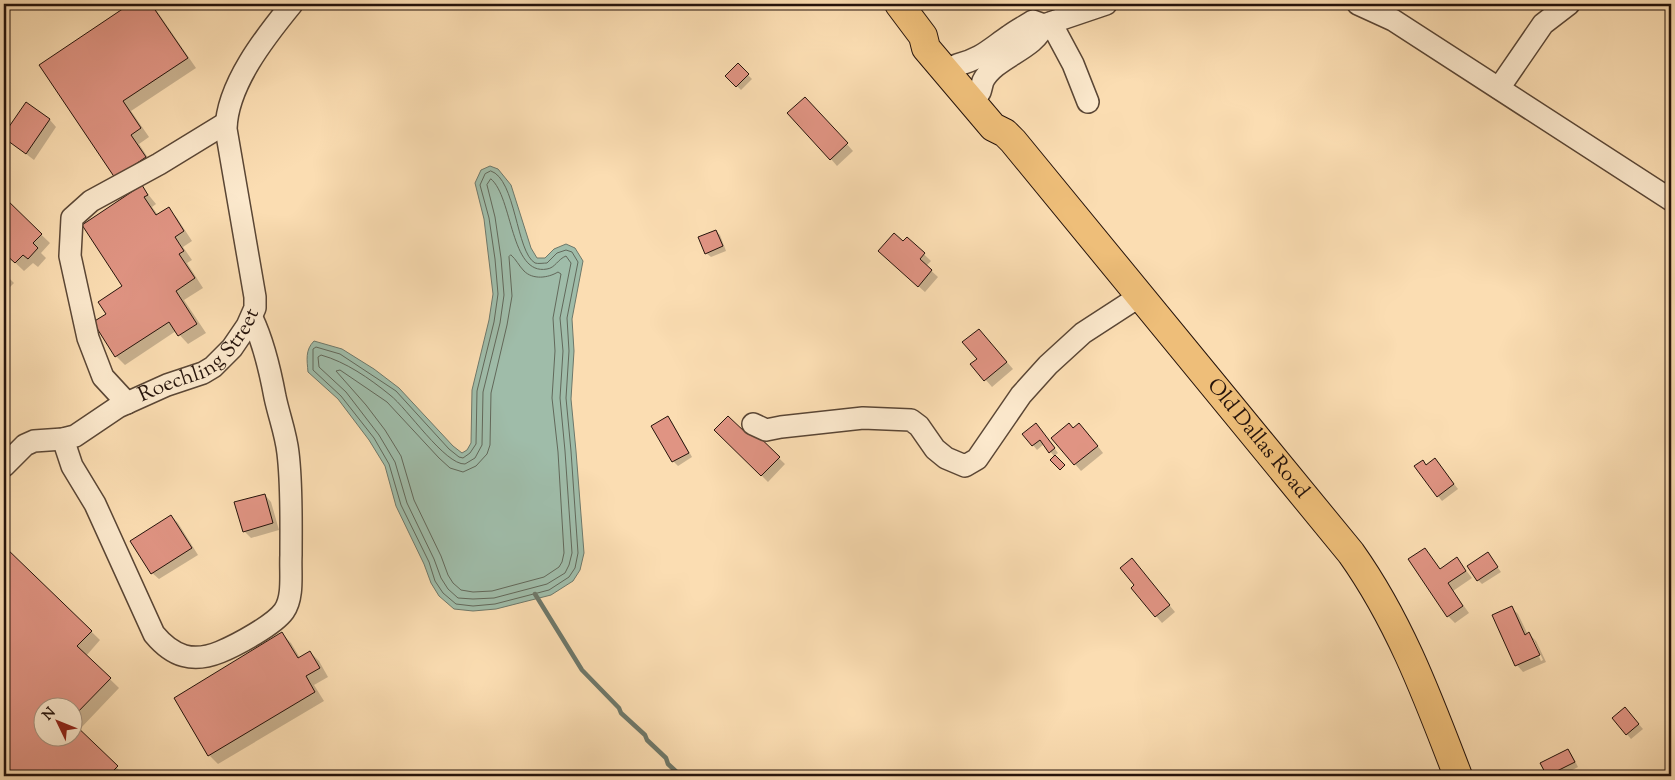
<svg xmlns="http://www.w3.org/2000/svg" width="1675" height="780" font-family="'Sorts Mill Goudy',serif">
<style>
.water{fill:#9fbca9;stroke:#6e786a}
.shadow{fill:#0003;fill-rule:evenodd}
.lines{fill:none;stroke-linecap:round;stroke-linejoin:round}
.shore{stroke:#62685a;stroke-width:1}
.stream{stroke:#6e786a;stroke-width:4.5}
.building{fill:#e09483;stroke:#25130b}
.minor-casing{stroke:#5a4635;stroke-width:24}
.major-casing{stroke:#25130b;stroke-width:30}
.minor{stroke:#fce9cd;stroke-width:21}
.major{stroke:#eebe79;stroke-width:28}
.labels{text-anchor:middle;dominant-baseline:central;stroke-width:4.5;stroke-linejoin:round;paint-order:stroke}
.street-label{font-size:21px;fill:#25130b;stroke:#fce9cd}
</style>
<rect width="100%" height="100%" fill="#fbddb2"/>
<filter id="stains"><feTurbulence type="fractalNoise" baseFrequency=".004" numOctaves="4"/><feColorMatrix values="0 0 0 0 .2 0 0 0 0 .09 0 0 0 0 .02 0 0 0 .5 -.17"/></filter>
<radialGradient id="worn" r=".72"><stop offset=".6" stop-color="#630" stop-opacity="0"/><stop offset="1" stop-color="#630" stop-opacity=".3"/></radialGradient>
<!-- water -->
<path class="water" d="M490 166 498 169 511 185 531 248 537 258H545L554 249 566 244 575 248 583 261 572 319 574 351 571 399 576 451 584 553 580 570 573 581 551 595 496 609 473 611 454 609 439 596 431 583 424 564 396 506 385 466 369 440 338 399 308 372C307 360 305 350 314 341L342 349 374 369 399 388 453 446 462 453 467 450 471 443 472 390 489 320 493 294 484 219 475 183 481 170Z"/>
<!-- shadow -->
<g class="shadow">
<polygon points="132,4 152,4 196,68 131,111 149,137 139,144 154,167 125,187 41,65"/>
<polygon points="738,65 752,79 741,90 727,76"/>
<polygon points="26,104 50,120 56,127 34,160 4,137"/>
<polygon points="812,105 853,151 837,166 831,159"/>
<polygon points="142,187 156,204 152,207 158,215 168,208 177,218 192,241 183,247 192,260 187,263 203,288 184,300 206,333 188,344 176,331 125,365 116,356 107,314 124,286"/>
<polygon points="4,199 50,243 41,253 46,258 38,267 33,263 24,271 4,252"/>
<polygon points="716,231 720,235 726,251 711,257 706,253"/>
<polygon points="907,238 931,261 926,266 938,277 925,292 886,258"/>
<polygon points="4,273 14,283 4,293 9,298 4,303"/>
<polygon points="985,337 1013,369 992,387 972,364 978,359"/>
<polygon points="668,418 672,422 692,457 678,466 673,461 653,426"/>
<polygon points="1040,429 1058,453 1054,456 1044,444 1037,450 1024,434"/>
<polygon points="716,430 746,435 751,431 785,464 768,482"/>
<polygon points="1073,430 1086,431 1103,453 1081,471 1075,464"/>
<polygon points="1435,459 1458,489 1442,501 1438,496 1427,466"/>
<polygon points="265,495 271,502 279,530 251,538 244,531"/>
<polygon points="171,516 178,523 198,555 159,579 152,573"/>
<path d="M4 547 100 640 86 656 119 688 79 730 125 776H4ZM42 708H72V738H42Z"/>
<polygon points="1425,549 1441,570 1457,559 1472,578 1453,591 1469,613 1455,623 1448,616 1410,560"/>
<polygon points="1488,554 1501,572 1482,584 1478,580"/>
<polygon points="1138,567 1175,612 1162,623 1156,616 1136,585"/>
<path d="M1511 607 1518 614 1528 635 1529 634 1536 641 1546 662 1523 672 1517 665 1494 615ZM1532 640H1534L1543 660 1541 661Z"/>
<polygon points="282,634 291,643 300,658 310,652 319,661 328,677 314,685 324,701 218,764 209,755"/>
<polygon points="1629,713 1643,729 1631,739 1613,718"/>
<polygon points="1568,750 1572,755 1578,767 1561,776 1549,776 1542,763"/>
</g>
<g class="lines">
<!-- shore -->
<g class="shore">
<path d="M491 171C516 179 516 252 535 263 538 264 544 263 547 263L557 253 566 250 572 252 578 262 567 318 569 351 566 398 571 451 578 553 575 568 569 577 549 590 495 604 473 606 456 604 443 593 435 581 429 562 401 505 389 464 374 438 341 396 313 370V349L316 347 340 354 396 391 449 449 459 457 463 458 470 453 476 444 477 391 494 322 498 294 495 259 489 218 480 185 485 174Z"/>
<path d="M491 179C513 197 510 276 547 269 555 268 558 259 566 256L571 263 560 318 563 351 560 398 565 451 572 553 569 565 565 573 547 584 494 598 473 599 458 598 448 589 441 578 434 559 407 503 395 462 379 435 346 392 319 367 318 357 321 355C346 362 369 378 390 395 407 408 445 465 465 464L475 458 482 445 483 392 500 323 504 295 501 258 495 217 487 185Z"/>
<path d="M511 255C516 259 519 266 524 271 533 280 548 278 558 272L561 274 553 318 555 351 552 398 558 452 564 553 562 562 559 567 544 577 492 591 473 592 461 590 453 583 448 575 441 556 414 500 401 456 385 430 366 405 336 371 340 370 387 402 439 458 450 468 463 472 476 466 487 454 490 445 491 393 507 325 512 296 509 257Z"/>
</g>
<!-- stream -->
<polyline class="stream" points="535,594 582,670 619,708 621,713 645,735 647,740 666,758 668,764 681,776"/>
</g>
<!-- building -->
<g class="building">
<polygon points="130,4 151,4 188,58 123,101 141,128 131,135 146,157 115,178 39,65"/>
<polygon points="738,63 749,74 736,87 725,76"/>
<polygon points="805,97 848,143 830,160 787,113"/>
<polygon points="26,102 50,119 26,154 4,138 4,134"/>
<polygon points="142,185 148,195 144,197 156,215 169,207 184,231 175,237 184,251 179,254 195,278 176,291 197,324 178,336 169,322 115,357 93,322 106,314 98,302 122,286 82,225"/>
<polygon points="4,197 42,234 33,243 38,248 28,259 23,255 15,263 4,253"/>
<polygon points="716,230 723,246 705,254 698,237"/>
<polygon points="894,233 903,241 907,237 925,253 920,259 932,270 918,287 878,251"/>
<polygon points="979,329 1007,362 984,381 970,364 977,359 962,342"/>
<polygon points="668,416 689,453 672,462 651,426"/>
<polygon points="728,416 746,433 751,429 780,457 761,476 714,430"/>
<polygon points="1036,423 1055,448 1049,453 1040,440 1032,446 1022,434"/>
<polygon points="1069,423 1073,428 1079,423 1098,446 1074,465 1051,438"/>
<polygon points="1055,455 1065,465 1060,470 1050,460"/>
<polygon points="1435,458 1454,484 1437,497 1414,466 1423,460 1426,465"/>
<polygon points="265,494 273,523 243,532 234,502"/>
<polygon points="171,515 192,548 151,574 130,541"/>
<polygon points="4,546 92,631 77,646 111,678 72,718 72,708 42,708 42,738 72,738 72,722 118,766 108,776 4,776"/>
<polygon points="1425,548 1440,569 1457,557 1466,571 1448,583 1463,606 1447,617 1408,559"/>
<polygon points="1488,552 1498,567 1477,581 1467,566"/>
<polygon points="1132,558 1170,605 1155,617 1131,588 1134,585 1120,568"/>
<polygon points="1512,606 1525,635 1529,632 1540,655 1515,666 1492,615"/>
<polygon points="282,632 298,658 310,651 320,668 306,676 315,692 208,756 174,698"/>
<polygon points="1625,707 1639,724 1626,735 1612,718"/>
<polygon points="1568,749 1575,762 1557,771 1560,776 1547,776 1540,763"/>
</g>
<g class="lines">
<defs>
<g id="minor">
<polyline points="1358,4 1393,20 1671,200"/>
<polyline points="1051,23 1073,64 1088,102"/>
<path d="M957 65C981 59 990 49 1009 36 1017 30 1025 26 1033 21L1044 25 1106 4"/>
<polyline points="1499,88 1543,24 1569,4"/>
<path d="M980 92C981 89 982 84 983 81 995 57 1035 50 1044 25"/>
<polyline points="127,403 103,377 88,338 70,256 72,218 91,201 159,164 226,123"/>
<polyline points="753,424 766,430 781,427 863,418 911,420 919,426 935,449 946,458 965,466 977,459 1021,395 1048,365 1083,333 1140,296"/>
<path d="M63 439 72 466 95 504 154 634C173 657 193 663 220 652 237 645 274 625 284 611 294 597 290 572 291 555 291 521 292 486 288 453 286 434 279 416 275 397 270 370 264 343 252 318"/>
<path id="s1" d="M4 466 25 445 34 441 63 439 75 436 118 407 167 385 203 373 213 367 232 348 247 326 255 308V297L226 129C227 85 265 37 292 4"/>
</g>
<g id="major">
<path id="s2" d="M899 4 923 36 926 48 993 127 1005 133 1013 141 1351 553C1400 622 1428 698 1458 776"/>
</g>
</defs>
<!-- minor casing -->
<use href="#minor" class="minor-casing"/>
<!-- major casing -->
<use href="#major" class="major-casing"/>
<!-- minor -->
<use href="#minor" class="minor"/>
<!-- major -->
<use href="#major" class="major"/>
</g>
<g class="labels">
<!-- street labels -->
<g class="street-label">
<text stroke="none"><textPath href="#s1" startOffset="232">Roechling Street</textPath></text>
<text stroke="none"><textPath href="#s2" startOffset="566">Old Dallas Road</textPath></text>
</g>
</g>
<!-- margin -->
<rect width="1675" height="780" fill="none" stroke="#fbddb2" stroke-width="20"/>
<rect x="5" y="5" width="1665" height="770" fill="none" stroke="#25130b" stroke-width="2.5"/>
<rect x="10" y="10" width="1655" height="760" fill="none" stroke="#25130b"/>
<!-- north arrow -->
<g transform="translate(58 722) rotate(313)"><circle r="24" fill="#fce9cd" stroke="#a6937f"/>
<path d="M0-4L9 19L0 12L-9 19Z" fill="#8f2418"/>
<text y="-8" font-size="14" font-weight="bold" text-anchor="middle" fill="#25130b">N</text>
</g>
<rect width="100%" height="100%" filter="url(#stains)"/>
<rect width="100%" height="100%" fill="url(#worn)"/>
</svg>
